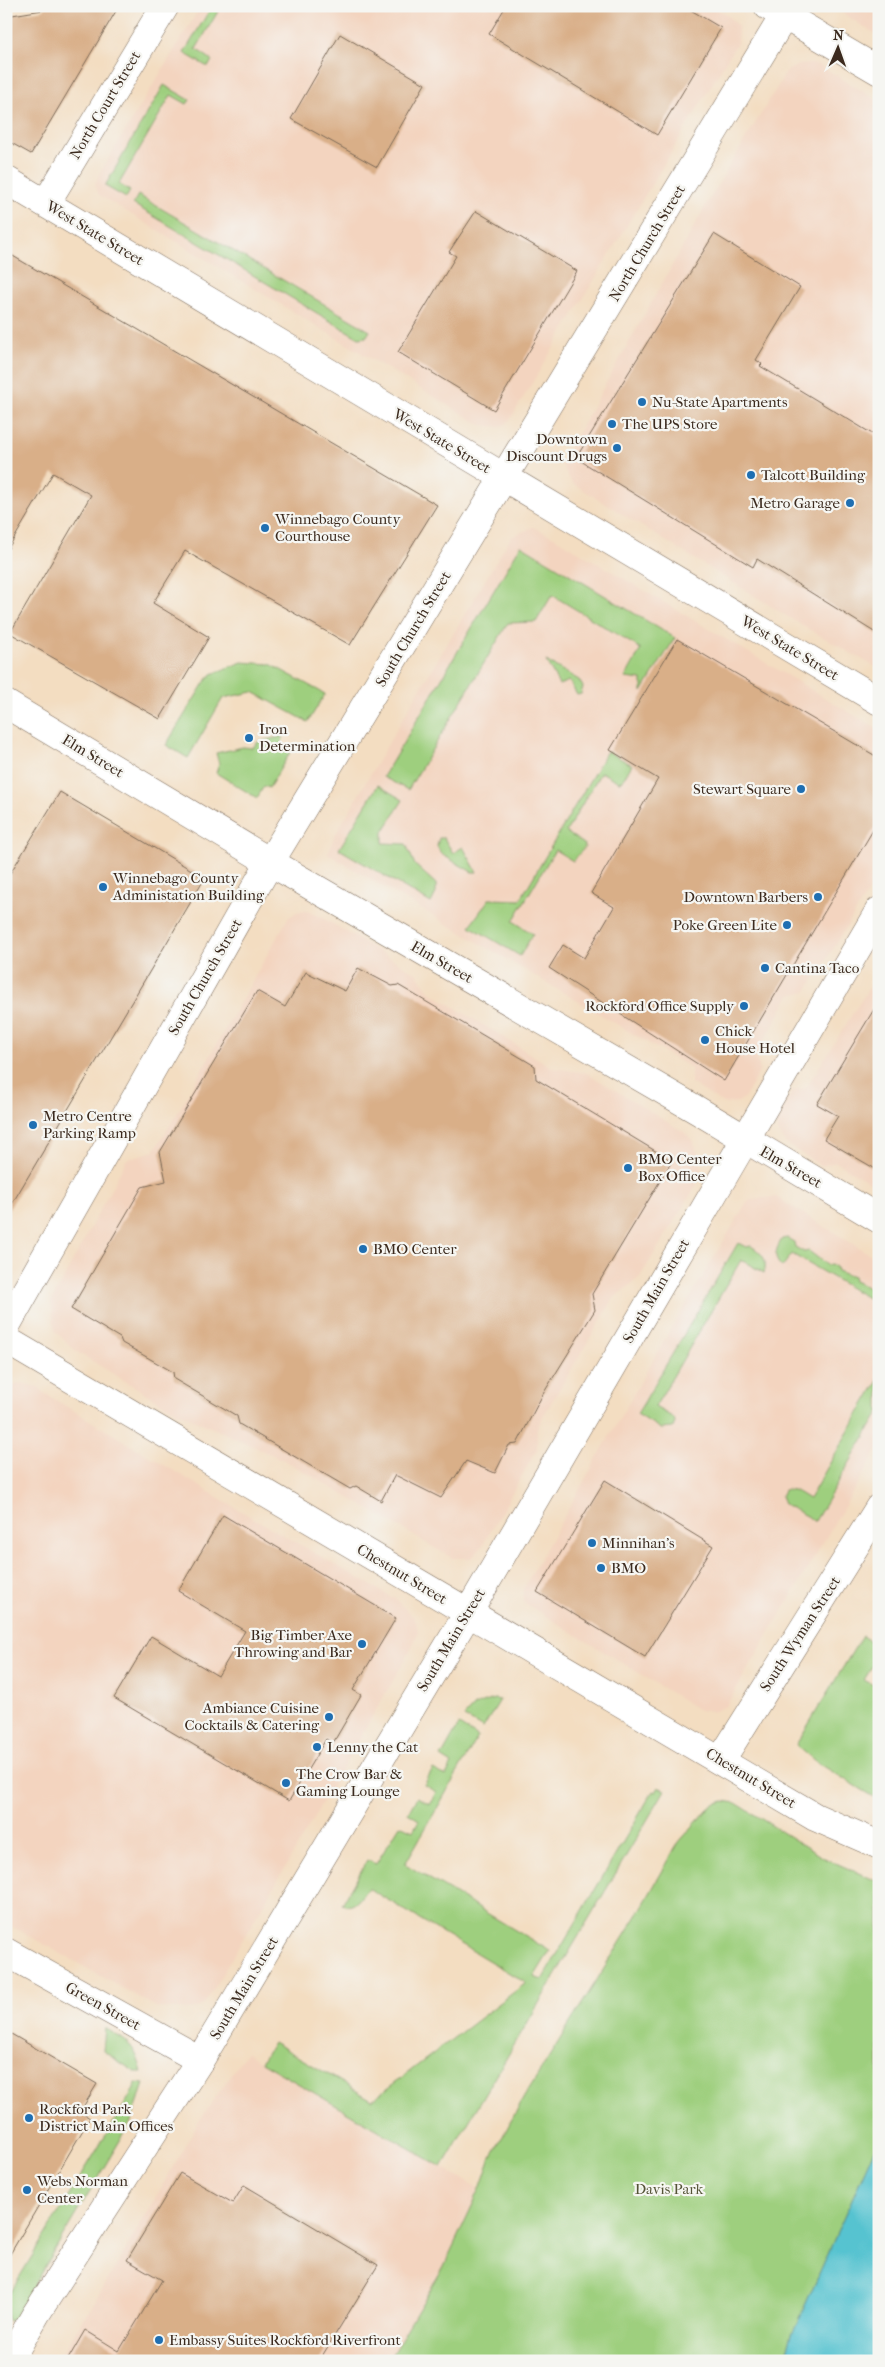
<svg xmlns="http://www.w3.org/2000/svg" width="885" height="2367" font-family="'IM FELL French Canon',serif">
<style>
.built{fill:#f3d4bf}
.green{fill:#9ecf7e;stroke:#6c7c4e}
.water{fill:#57c3d0;stroke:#497677}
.building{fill:#d9af88}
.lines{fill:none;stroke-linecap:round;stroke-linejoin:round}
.minor-casing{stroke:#7b6957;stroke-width:29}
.major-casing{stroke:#7b6957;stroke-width:29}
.minor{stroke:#fff;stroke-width:28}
.major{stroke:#fff;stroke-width:28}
.poi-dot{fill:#1f6fb2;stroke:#f6f6f2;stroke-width:2}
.labels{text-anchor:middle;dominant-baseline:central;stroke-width:4.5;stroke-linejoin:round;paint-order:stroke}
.street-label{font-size:15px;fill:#3b2a1e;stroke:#f6f6f2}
.poi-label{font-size:15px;fill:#3b2a1e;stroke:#f6f6f2;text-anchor:start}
.park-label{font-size:15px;fill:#545336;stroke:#f6f6f2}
</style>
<rect width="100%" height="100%" fill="#f6f6f2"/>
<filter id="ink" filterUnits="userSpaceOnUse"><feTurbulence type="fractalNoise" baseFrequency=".02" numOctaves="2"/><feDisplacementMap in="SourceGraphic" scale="10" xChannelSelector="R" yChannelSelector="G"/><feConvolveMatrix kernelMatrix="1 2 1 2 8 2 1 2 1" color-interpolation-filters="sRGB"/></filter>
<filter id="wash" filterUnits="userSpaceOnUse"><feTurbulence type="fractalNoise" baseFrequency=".0096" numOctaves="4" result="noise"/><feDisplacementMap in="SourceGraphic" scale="20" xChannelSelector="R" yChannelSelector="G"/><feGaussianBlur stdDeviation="1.12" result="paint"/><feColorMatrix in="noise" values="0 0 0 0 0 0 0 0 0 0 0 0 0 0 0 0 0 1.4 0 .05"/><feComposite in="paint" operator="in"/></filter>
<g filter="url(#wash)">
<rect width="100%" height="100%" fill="#f3ddc1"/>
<!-- built -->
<g class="built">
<polygon points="201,6 712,6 727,15 738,26 737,43 511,418 506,424 499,427 481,425 99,195 95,186 98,176"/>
<polygon points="835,6 879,6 879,36 845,15"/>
<polygon points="810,64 817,64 879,101 879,669 798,623 572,483 562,465 563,460 710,198 787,71 799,65"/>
<polygon points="533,527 552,536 879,730 879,874 807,991 790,995 756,1056 760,1070 745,1097 738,1102 726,1104 719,1101 691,1083 691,1068 328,854 334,837 420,689 511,537"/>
<polygon points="307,911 321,917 416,973 430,992 553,1068 587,1073 684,1132 692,1140 699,1155 702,1170 697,1184 640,1277 614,1298 542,1418 537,1429 537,1449 481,1548 471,1558 452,1558 286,1461 175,1411 77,1352 55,1331 51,1302 127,1159 154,1151 177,1114 288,918 297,912"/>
<polygon points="879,972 879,1188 836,1162 821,1166 785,1143 776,1128 783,1106 793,1091 806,1088"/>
<polygon points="776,1197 879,1260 879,1448 726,1706 712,1712 699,1710 536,1610 523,1602 523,1589 654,1358 745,1205 751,1199"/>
<polygon points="19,1383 39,1387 44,1393 241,1511 395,1599 416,1620 418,1632 410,1651 285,1868 204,2005 192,2010 158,2008 6,1923 6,1389"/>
<polygon points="246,2053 480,2189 444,2266 388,2361 58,2361 121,2258 198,2123"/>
</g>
<!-- green -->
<g class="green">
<polygon points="212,6 220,8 196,49 212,60 209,66 206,66 184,53"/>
<polygon points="164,85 190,100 187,104 171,95 119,184 130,191 126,198 105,186"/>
<polygon points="138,195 370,331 366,337 359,338 133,204"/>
<polygon points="521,545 675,638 642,692 642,680 625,678 641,649 552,595 536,622 508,623 408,790 383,777"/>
<polygon points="546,661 579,680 583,687 581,694 577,695 569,681 559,685"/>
<polygon points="242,662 270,664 325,694 308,722 253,692 223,698 188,758 166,745 204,683 212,674"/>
<polygon points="283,736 282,744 292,749 269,788 264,786 257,798 216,773 219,764 216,753 243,747 252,748 258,742"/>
<polygon points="607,751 632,765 622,781 619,782 601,772 566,832 584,844 585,847 573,861 555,850 513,921 533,934 520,956 470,926 489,899 520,900"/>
<polygon points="378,785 403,800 383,832 383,843 406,844 415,865 436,884 436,893 431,903 339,849"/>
<polygon points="439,838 444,838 453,853 463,847 477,872 472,872 441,854 437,846"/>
<path d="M787 1238 794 1242 795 1247 804 1252 809 1251 827 1265 831 1264 836 1267 837 1271 853 1277 854 1281 873 1290 874 1294 879 1296V1321L870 1320 878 1304 792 1254 782 1267C772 1258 776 1249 782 1239Z"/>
<path d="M738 1243 746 1247 751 1246C762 1253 768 1259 764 1273L741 1260 655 1407 674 1418 675 1422 673 1428 661 1429 637 1414Z"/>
<path d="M879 1379V1413L815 1521 784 1504 781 1496 784 1490C793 1487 801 1495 809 1499Z"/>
<polygon points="862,1636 879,1647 879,1655 864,1680 879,1688 879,1800 815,1761 796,1745"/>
<polygon points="494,1699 500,1700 483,1728 464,1717 474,1706"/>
<path d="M459 1725 478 1737 405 1864 550 1951 534 1977 542 1980 653 1791 655 1792 658 1787 665 1790 442 2167 261 2062 273 2042 372 2100 526 1983 368 1888C360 1897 355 1910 342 1904L367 1860 376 1864 400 1825 413 1831 419 1820 408 1813 417 1797 430 1804 436 1792 424 1785 433 1769 446 1776 452 1764 441 1757Z"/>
<polygon points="724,1801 736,1803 822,1857 879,1882 879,2138 792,2335 787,2352 780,2361 388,2361 444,2266 480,2189 490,2160 524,2097 638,1914 679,1842 707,1810 714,1804"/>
<path d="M105 2028C129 2043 134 2043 142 2072H135L103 2051Z"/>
<polygon points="135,2083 144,2084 131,2122 13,2320 8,2321 6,2299 134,2089"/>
</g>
<!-- water -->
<polygon class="water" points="879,2138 879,2361 780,2361 787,2352 792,2335"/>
<g id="blocks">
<!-- building -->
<g class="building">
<polygon points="45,6 119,6 31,154 6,140 6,16 43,10"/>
<polygon points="506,6 684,6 721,28 657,135 489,34"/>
<polygon points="340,34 425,84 377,167 291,119"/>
<polygon points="476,211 577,271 494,410 398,352 456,256 449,252"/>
<polygon points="714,234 800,287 756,360 762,364 760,366 879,438 879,635 757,559 753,567 576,458"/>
<polygon points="6,252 437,505 350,645 185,551 153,603 209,637 160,719 10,633 91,495 53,473 6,552"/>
<polygon points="677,639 879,758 879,820 724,1081 549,968 563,945 584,958 614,907 591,893 658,779 610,750"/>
<polygon points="60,792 205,878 6,1214 6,880"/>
<polygon points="358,968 392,986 398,985 535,1066 536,1079 672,1161 592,1294 595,1310 543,1394 517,1444 509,1445 495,1473 466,1461 441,1498 395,1475 381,1501 356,1486 350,1489 239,1424 237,1416 174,1379 173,1372 122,1343 120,1338 71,1309 142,1187 166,1181 160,1152 257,991 285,1007 306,972 345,991"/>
<polygon points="879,1001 879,1171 824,1139 838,1116 817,1104"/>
<polygon points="605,1480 713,1546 645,1657 537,1592"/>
<polygon points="223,1515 396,1618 353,1690 361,1695 333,1743 326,1739 289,1801 114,1698 151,1636 218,1676 245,1631 178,1591"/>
<polygon points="6,2031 97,2084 80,2112 90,2118 6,2261"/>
<polygon points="180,2173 233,2203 244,2185 378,2265 319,2361 67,2361 85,2330 119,2351 162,2280 127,2260"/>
</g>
</g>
</g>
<g filter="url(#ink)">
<use href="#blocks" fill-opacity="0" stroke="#7b6957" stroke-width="1"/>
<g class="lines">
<defs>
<g id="minor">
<polyline points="768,6 879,71"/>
<polyline points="46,203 165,6"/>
<polyline points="6,704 270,862 697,1110 879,1219"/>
<polyline points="468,1613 879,911"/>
<polyline points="6,1952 200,2060"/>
</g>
<g id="major">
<polyline points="6,180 879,701"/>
<polyline points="6,1326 270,862 790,6"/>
<polyline points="6,1340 815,1817 879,1845"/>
<polyline points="721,1760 879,1508"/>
<polyline points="9,2361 36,2314 200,2060 468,1613"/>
</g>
</defs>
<!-- minor casing -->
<use href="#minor" class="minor-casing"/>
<!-- major casing -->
<use href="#major" class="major-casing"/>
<!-- minor -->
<use href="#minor" class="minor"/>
<!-- major -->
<use href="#major" class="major"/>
</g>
</g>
<!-- markers -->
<g class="poi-dot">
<circle cx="642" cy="402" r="5"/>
<circle cx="612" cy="424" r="5"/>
<circle cx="617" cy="448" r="5"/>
<circle cx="751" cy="475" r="5"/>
<circle cx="850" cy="503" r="5"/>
<circle cx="265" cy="528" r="5"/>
<circle cx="249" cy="738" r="5"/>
<circle cx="801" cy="789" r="5"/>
<circle cx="103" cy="887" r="5"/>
<circle cx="818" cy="897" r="5"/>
<circle cx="787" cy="925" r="5"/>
<circle cx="765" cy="968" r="5"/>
<circle cx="744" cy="1006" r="5"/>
<circle cx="705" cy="1040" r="5"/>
<circle cx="33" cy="1125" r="5"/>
<circle cx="628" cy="1168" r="5"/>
<circle cx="363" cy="1249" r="5"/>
<circle cx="592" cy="1543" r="5"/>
<circle cx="601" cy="1568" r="5"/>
<circle cx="362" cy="1644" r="5"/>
<circle cx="329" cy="1717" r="5"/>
<circle cx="317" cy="1747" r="5"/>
<circle cx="286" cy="1783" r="5"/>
<circle cx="29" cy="2118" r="5"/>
<circle cx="27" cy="2190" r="5"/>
<circle cx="159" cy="2340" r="5"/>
</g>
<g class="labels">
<!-- street labels -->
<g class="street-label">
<text transform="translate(105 105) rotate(-59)">North Court Street</text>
<text transform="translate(95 233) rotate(31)">West State Street</text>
<text transform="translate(647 243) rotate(-59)">North Church Street</text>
<text transform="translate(442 441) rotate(31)">West State Street</text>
<text transform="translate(413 629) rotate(-59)">South Church Street</text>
<text transform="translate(790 648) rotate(31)">West State Street</text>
<text transform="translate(93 756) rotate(31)">Elm Street</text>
<text transform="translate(442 962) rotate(30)">Elm Street</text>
<text transform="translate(205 977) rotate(-60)">South Church Street</text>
<text transform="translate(791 1167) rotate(30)">Elm Street</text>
<text transform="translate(656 1291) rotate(-60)">South Main Street</text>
<text transform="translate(402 1574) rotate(31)">Chestnut Street</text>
<text transform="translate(800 1634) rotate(-57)">South Wyman Street</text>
<text transform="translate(451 1640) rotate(-59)">South Main Street</text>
<text transform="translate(751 1778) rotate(31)">Chestnut Street</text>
<text transform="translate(244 1988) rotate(-59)">South Main Street</text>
<text transform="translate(103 2006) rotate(29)">Green Street</text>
</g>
<!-- poi labels -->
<g class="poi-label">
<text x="652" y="402">Nu-State Apartments</text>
<text x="622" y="424">The UPS Store</text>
<text x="607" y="439" text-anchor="end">Downtown<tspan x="607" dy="17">Discount Drugs</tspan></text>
<text x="761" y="475">Talcott Building</text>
<text x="840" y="503" text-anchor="end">Metro Garage</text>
<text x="275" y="519">Winnebago County<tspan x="275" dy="17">Courthouse</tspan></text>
<text x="259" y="729">Iron<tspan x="259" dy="17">Determination</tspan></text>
<text x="791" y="789" text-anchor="end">Stewart Square</text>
<text x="113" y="878">Winnebago County<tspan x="113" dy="17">Administation Building</tspan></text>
<text x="808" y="897" text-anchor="end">Downtown Barbers</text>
<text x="777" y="925" text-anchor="end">Poke Green Lite</text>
<text x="775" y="968">Cantina Taco</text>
<text x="734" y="1006" text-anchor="end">Rockford Office Supply</text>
<text x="715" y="1031">Chick<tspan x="715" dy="17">House Hotel</tspan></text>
<text x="43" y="1116">Metro Centre<tspan x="43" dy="17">Parking Ramp</tspan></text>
<text x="638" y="1159">BMO Center<tspan x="638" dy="17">Box Office</tspan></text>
<text x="373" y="1249">BMO Center</text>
<text x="602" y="1543">Minnihan's</text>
<text x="611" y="1568">BMO</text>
<text x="352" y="1635" text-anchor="end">Big Timber Axe<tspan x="352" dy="17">Throwing and Bar</tspan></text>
<text x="319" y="1708" text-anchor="end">Ambiance Cuisine<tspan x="319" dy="17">Cocktails &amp; Catering</tspan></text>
<text x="327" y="1747">Lenny the Cat</text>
<text x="296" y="1774">The Crow Bar &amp;<tspan x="296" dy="17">Gaming Lounge</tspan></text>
<text x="39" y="2109">Rockford Park<tspan x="39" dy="17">District Main Offices</tspan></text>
<text x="37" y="2181">Webs Norman<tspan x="37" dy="17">Center</tspan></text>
<text x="169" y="2340">Embassy Suites Rockford Riverfront</text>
</g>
<!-- park labels -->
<g class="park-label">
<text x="669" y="2189">Davis Park</text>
</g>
</g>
<!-- margin -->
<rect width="885" height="2367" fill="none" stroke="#f6f6f2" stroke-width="25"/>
<!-- north arrow -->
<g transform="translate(838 48) rotate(2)" stroke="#f6f6f2" stroke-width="4" paint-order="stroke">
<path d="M0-4L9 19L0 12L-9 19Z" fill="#3b2a1e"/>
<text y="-8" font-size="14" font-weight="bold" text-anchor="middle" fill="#3b2a1e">N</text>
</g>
</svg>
